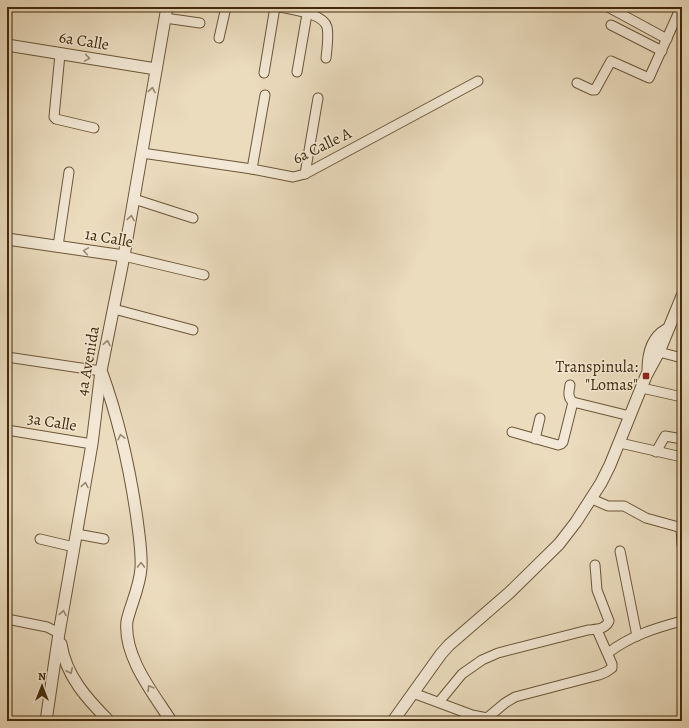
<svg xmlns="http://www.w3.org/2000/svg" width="689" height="728" font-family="Alegreya,serif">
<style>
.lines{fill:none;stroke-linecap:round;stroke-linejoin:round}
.minor-casing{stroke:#6c5636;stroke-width:11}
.tertiary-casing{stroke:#6c5636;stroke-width:13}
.minor{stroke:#f2e8d5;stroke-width:9}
.tertiary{stroke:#f2e8d5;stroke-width:11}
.oneway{stroke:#9a896f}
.poi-dot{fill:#8f2418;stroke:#f2e8d5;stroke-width:1.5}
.labels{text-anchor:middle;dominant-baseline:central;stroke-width:3;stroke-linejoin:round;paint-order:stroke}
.street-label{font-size:16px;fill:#422a09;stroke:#f2e8d5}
.poi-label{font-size:16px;fill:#422a09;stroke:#f2e8d5;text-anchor:end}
</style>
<rect width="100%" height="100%" fill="#ebdcbe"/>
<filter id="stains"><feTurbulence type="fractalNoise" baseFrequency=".005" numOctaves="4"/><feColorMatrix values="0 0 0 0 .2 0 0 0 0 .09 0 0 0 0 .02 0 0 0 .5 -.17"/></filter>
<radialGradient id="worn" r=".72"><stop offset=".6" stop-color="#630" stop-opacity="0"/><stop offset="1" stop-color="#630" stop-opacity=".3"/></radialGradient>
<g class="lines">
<defs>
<g id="minor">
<path d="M280 7C293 10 323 13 327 27 329 36 327 49 326 58"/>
<polyline points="608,7 667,39"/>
<polyline points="165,18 200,23"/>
<polyline points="611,25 662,51"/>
<polyline points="219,38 226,7"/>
<polyline points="60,54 54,117 56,119 94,128"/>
<polyline points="297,72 307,14"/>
<polyline points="264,73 275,7"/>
<polyline points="577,83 592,90 595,90 611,61 649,78 681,7"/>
<polyline points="142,153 252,169 293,177 305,174 478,81"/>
<polyline points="252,169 265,95"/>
<polyline points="305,174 318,98"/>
<polyline points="134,199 193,218"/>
<polyline points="58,246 69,172"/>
<polyline points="124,256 204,275"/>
<polyline points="114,309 193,330"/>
<polyline points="659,352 682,358"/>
<polyline points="7,357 101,371"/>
<path d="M570 385C569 391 567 397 573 402"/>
<polyline points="642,388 682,397"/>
<polyline points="7,430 92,444"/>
<polyline points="512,432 558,445 561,444 563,442 573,402 630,416"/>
<polyline points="535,439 540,418"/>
<polyline points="620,443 682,457"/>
<polyline points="656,452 665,436 682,439"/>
<polyline points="592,499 608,506 624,506 646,518 682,528"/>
<polyline points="681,527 682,545"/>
<polyline points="77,534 104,539"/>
<polyline points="40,539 74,547"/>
<polyline points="620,551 637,636"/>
<polyline points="7,619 47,627 59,633"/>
<path d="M608 653C630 636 655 628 682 621"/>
<polyline points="413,693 472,715 487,718 505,703 515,697 599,675 606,672 612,668 612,664 597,630"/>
<path d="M439 702 462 674 482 660 498 653 588 630C596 629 605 630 609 621L597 590 595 565"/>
</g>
<g id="tertiary">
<polyline points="7,45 156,69"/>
<polyline points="7,239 124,256"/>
<path d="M648 370C648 355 652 338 666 330"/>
<path d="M102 373C119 420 130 470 137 519 139 535 142 552 141 568 140 586 131 604 127 621 123 656 153 693 171 721"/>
<path d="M61 644C66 676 87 699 109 721"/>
<polyline points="46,721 59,633 92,444 101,371 124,256 167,7"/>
<polyline points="393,721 441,654 449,645 509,593 559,544 576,522 601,483 610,465 646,376 659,352 682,296"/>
</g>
</defs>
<!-- minor casing -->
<use href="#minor" class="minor-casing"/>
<!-- tertiary casing -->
<use href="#tertiary" class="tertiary-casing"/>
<!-- minor -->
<use href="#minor" class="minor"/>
<!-- tertiary -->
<use href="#tertiary" class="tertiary"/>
</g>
<!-- one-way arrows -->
<defs><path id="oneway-chevron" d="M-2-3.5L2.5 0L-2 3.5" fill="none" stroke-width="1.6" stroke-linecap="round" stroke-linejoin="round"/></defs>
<g class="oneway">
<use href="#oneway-chevron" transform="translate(87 58) rotate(9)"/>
<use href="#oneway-chevron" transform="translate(152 90) rotate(-80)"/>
<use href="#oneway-chevron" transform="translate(131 218) rotate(-80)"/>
<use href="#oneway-chevron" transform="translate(86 251) rotate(-171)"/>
<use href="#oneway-chevron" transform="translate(107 343) rotate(-79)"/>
<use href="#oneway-chevron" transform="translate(121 437) rotate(-103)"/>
<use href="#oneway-chevron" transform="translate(85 485) rotate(-80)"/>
<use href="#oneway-chevron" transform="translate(141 565) rotate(-89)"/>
<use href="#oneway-chevron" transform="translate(63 613) rotate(-80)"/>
<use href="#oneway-chevron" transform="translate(70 671) rotate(64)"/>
<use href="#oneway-chevron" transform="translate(150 688) rotate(-121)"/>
</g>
<!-- markers -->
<rect class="poi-dot" x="642" y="372" width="8" height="8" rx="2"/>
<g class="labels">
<!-- street labels -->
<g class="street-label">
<text transform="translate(84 41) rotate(9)">6a Calle</text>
<text transform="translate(322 146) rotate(-26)">6a Calle A</text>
<text transform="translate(109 238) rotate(10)">1a Calle</text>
<text transform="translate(88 361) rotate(-80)">4a Avenida</text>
<text transform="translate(52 422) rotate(9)">3a Calle</text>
</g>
<!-- poi labels -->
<g class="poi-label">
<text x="638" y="367">Transpinula:<tspan x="638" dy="18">"Lomas"</tspan></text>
</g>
</g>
<!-- margin -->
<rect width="689" height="728" fill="none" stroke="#ebdcbe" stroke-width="24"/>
<rect x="8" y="8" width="673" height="712" fill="none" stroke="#422a09" stroke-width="2"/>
<rect x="12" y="12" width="665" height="704" fill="none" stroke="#422a09"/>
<!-- north arrow -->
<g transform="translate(42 686)" stroke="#f2e8d5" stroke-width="3" paint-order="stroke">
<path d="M0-3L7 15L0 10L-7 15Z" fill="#422a09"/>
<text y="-6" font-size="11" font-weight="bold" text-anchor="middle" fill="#422a09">N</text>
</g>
<rect width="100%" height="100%" filter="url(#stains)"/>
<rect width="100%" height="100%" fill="url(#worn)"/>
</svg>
